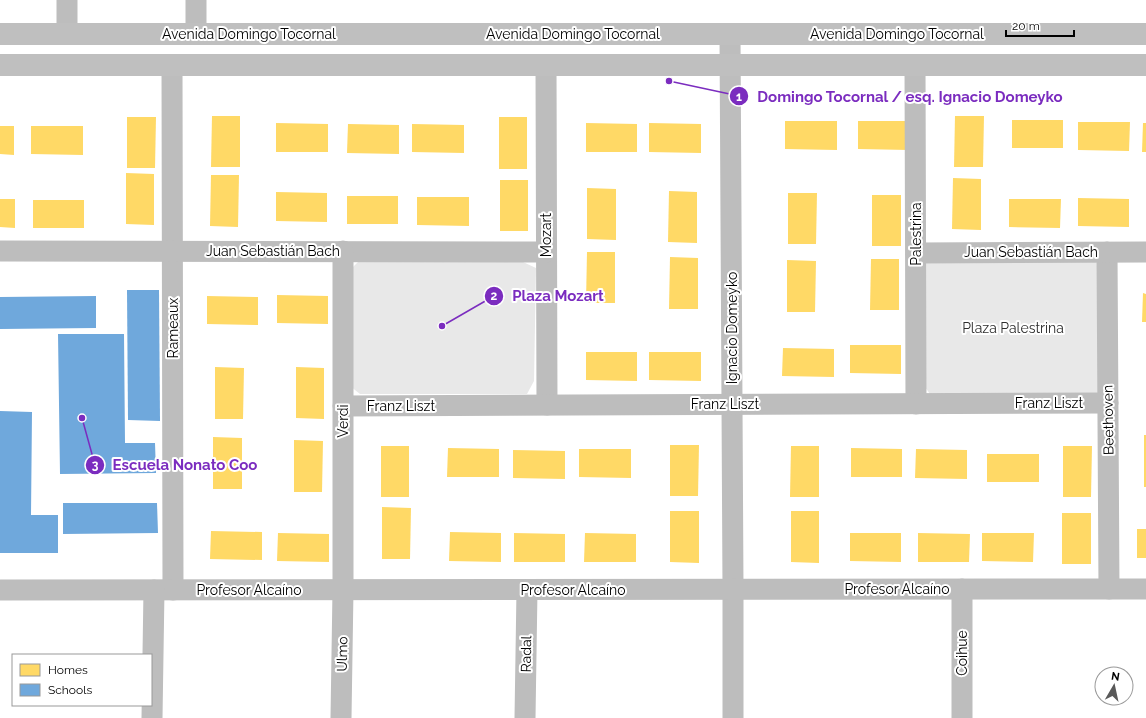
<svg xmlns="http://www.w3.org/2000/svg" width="1146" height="718" font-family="Raleway,sans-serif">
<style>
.green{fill:#e8e8e8}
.homes{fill:#ffd966}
.schools{fill:#6fa8dc}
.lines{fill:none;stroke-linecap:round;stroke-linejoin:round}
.street{stroke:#bdbdbd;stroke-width:21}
.secondary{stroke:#bfbfbf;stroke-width:22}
.labels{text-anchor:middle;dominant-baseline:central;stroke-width:4;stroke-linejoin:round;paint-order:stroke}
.street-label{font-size:14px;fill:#000;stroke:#fff}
.park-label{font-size:14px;fill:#2d2d2d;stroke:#fff}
.leader{fill:none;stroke:#7b2cbf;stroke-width:1.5}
.callout-dot{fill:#7b2cbf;stroke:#fff;stroke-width:1.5}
.mark-label{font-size:12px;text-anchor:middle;font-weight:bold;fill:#fff}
.callout-label{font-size:15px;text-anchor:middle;font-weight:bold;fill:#7b2cbf;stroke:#fff;stroke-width:4;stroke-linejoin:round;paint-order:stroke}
</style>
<rect width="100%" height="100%" fill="#fff"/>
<!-- green -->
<g class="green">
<polygon points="1094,259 1101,269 1101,390 1092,398 932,397 925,387 925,263"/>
<polygon points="359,261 523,262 536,268 534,381 527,394 360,394 350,386 349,271"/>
</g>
<!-- homes -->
<g class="homes">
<polygon points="212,116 240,116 240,167 211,167"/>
<polygon points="955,116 984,116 983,167 954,167"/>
<polygon points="127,117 156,117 155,168 127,168"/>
<rect x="499" y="117" width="28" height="52"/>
<rect x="1012" y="120" width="51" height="28"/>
<polygon points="785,121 837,121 837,150 785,149"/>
<polygon points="858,121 909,121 909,150 858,149"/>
<polygon points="1078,122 1130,122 1129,151 1078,150"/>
<polygon points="276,123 328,124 328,152 276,152"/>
<polygon points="586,123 637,124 637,152 586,152"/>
<polygon points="649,123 701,124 701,153 649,152"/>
<polygon points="1143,123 1146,123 1146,152 1142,152"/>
<polygon points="348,124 399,125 399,154 347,153"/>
<polygon points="412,124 464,125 464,153 412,152"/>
<polygon points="0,126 14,126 14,155 0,154"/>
<polygon points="31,126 83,126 83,155 31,154"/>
<polygon points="126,173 154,174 154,225 126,224"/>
<polygon points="211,175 239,175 238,227 210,226"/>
<polygon points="953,178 981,179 981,230 952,229"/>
<rect x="500" y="180" width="28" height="51"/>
<polygon points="587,188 616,189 616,240 587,239"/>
<polygon points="669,191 697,192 697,243 668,242"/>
<polygon points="276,192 327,193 327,222 276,221"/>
<polygon points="788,193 817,193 816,244 788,244"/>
<rect x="872" y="195" width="29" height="51"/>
<rect x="347" y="196" width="51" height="28"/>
<polygon points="417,197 469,197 469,226 417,225"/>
<polygon points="1078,198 1129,199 1129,227 1078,226"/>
<polygon points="0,199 15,199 15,228 0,227"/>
<polygon points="1009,199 1061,199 1060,228 1009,227"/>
<rect x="33" y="200" width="51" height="28"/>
<polygon points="587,252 615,252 615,303 586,303"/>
<polygon points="670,257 698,258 698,309 669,309"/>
<polygon points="871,259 899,259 899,310 870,310"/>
<polygon points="787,260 816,261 815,312 787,312"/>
<polygon points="1143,293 1146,294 1146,322 1142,322"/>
<polygon points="277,295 328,296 328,324 277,323"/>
<polygon points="207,296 258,297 258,325 207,324"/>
<polygon points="850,345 901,345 901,374 850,373"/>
<polygon points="783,348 834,349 834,377 782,376"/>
<polygon points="586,352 637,352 637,381 586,380"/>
<polygon points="649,352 701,352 701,381 649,380"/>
<polygon points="215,367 244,368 243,419 215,419"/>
<polygon points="296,367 324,368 324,419 296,418"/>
<rect x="1144" y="435" width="2" height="52"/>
<polygon points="213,437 242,438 242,489 213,489"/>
<polygon points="294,440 323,441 322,492 294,492"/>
<polygon points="670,445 699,445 698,496 670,496"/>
<rect x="381" y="446" width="28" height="51"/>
<polygon points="791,446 819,446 819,497 790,497"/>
<polygon points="1063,446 1092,446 1091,497 1063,497"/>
<polygon points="448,448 499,449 499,477 447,477"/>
<polygon points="851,448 902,449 902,477 851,477"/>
<polygon points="579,449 631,449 631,478 579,477"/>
<polygon points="916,449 967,450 967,479 915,478"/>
<polygon points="513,450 565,451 565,479 513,478"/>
<rect x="987" y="454" width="52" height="28"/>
<polygon points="382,507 411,508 410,559 382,559"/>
<polygon points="670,511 699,511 699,563 670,562"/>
<polygon points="791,511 819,511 819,563 791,562"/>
<rect x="1062" y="513" width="29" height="51"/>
<rect x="1137" y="529" width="9" height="29"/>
<polygon points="211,531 262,532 262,560 210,559"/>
<polygon points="450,532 501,533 501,562 449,561"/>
<polygon points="278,533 329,534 329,562 277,561"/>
<polygon points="514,533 565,534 565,562 514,562"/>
<polygon points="585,533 636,534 636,562 584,562"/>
<polygon points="850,533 901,533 901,562 850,561"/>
<polygon points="918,533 970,534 969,562 918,562"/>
<polygon points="982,533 1034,533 1033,562 982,561"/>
</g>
<!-- schools -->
<g class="schools">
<polygon points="127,290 159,290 160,421 128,420"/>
<polygon points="96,296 96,328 0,329 0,297"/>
<polygon points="58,334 124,334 125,443 155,443 156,473 60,474"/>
<polygon points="0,411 32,412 31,515 58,515 58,553 0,553"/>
<polygon points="63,503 157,503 158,533 63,534"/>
</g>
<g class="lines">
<!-- street -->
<g class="street">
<polyline points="67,0 67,34"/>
<polyline points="196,0 196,34"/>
<polyline points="730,34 733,589 733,718"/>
<polyline points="172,65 173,590"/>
<polyline points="546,65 547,405"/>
<polyline points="915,65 916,404"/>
<polyline points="0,251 546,252"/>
<polyline points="1107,252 1109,589"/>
<polyline points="916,253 1146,252"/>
<polyline points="343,406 1108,403"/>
<polyline points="0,590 1146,589"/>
<polyline points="152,718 154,590"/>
<polyline points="341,718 343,590 343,251"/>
<polyline points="525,718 527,590"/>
<polyline points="962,718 962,589"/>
</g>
<!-- secondary -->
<g class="secondary">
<polyline points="0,34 1146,34"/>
<polyline points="0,65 1146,65"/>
</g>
</g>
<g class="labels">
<!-- street labels -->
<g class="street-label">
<text x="249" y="34">Avenida Domingo Tocornal</text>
<text x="573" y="34">Avenida Domingo Tocornal</text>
<text x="897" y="34">Avenida Domingo Tocornal</text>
<text transform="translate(916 234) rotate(-90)">Palestrina</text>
<text transform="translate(546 235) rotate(-90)">Mozart</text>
<text x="273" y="251">Juan Sebastián Bach</text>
<text x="1031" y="252">Juan Sebastián Bach</text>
<text transform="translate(173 328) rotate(-90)">Rameaux</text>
<text transform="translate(732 328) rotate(-90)">Ignacio Domeyko</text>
<text x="1049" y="403">Franz Liszt</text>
<text x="725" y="404">Franz Liszt</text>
<text x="401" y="406">Franz Liszt</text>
<text transform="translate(1108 420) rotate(-91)">Beethoven</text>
<text transform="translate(343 421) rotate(-90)">Verdi</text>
<text x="897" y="589">Profesor Alcaíno</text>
<text x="249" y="590">Profesor Alcaíno</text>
<text x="573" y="590">Profesor Alcaíno</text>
<text transform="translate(962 653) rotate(-90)">Coihue</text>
<text transform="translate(342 654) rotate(-89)">Ulmo</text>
<text transform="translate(526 654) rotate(-89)">Radal</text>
</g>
<!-- park labels -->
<g class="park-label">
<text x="1013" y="328">Plaza Palestrina</text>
</g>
</g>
<!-- callouts -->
<path class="leader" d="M669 81L739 96M442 326L494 296M82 418L95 465"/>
<g class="callout-dot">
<circle cx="669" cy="81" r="4"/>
<circle cx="442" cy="326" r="4"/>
<circle cx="82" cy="418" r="4"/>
<circle cx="739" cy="96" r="10"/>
<circle cx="494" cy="296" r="10"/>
<circle cx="95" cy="465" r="10"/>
</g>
<g class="mark-label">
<text x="739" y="101">1</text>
<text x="494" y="300">2</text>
<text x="95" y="469">3</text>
</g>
<g class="callout-label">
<text x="910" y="102">Domingo Tocornal / esq. Ignacio Domeyko</text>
<text x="558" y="301">Plaza Mozart</text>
<text x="185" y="470">Escuela Nonato Coo</text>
</g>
<!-- legend -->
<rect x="12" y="654" width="140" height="52" fill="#ffffff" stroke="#999999"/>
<rect x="20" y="664" width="20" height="12" fill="#ffd966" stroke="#999999"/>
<text x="48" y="674" font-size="12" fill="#000000">Homes</text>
<rect x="20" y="684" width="20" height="12" fill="#6fa8dc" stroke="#999999"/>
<text x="48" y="694" font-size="12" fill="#000000">Schools</text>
<!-- north arrow -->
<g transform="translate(1114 686) rotate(9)"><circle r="19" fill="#ffffff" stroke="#999999"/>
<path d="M0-3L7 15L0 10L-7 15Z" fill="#595959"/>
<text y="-6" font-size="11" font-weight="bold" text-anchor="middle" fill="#000000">N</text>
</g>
<!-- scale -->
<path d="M1006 30v6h68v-6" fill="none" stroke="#000000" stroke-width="2"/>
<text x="1012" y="30" font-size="12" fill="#000000" stroke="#ffffff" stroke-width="3" paint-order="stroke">20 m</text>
</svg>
